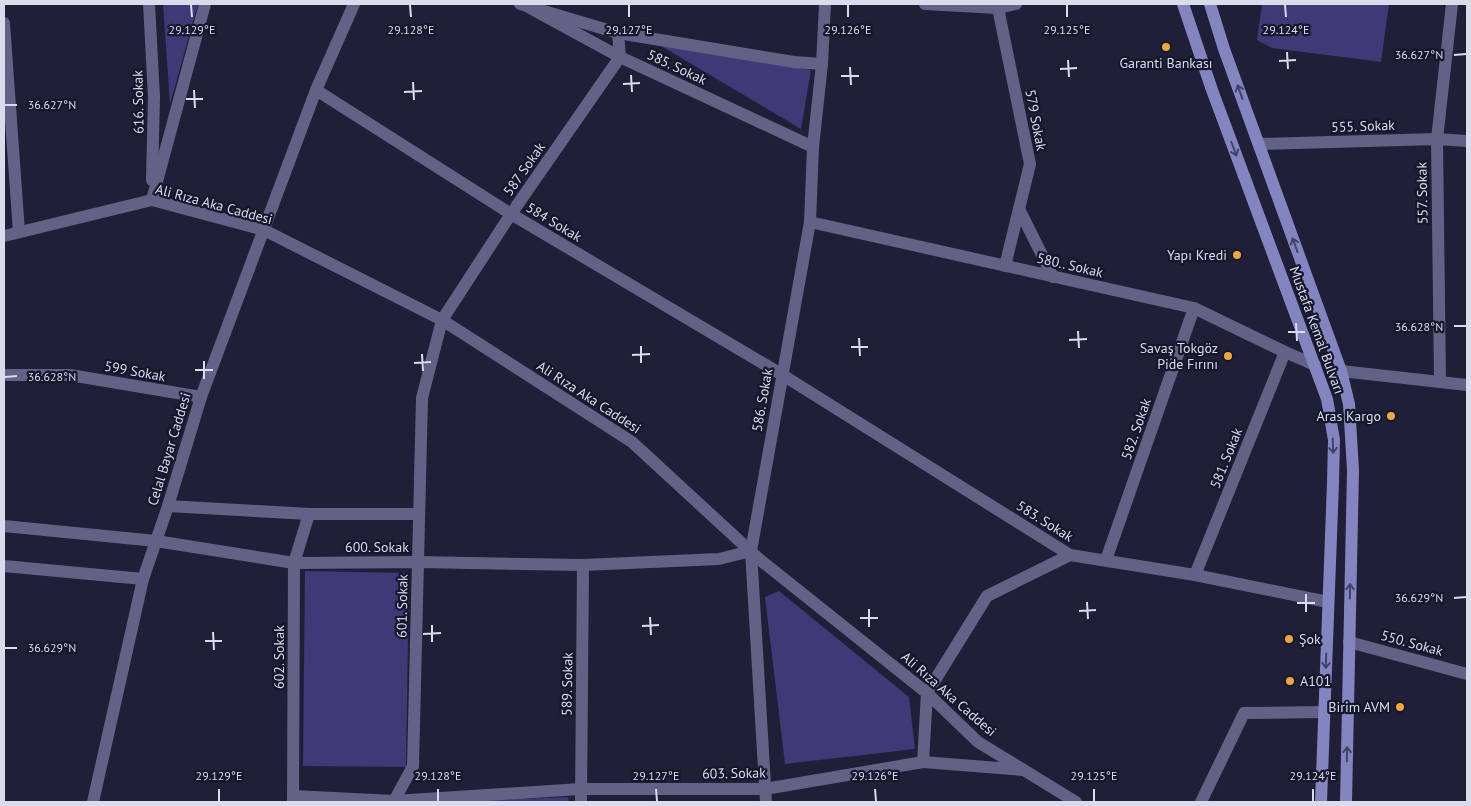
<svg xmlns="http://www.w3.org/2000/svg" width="1471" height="806" font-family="'PT Sans',sans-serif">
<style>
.green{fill:#3d3a77}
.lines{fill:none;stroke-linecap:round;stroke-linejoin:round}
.minor{stroke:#616286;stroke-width:12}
.tertiary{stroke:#616286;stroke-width:12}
.secondary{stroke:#8485c0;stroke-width:12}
.oneway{stroke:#424268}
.ticks{fill:none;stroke:#dadbeb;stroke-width:2}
.poi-dot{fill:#f0a63f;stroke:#16162d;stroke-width:2}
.labels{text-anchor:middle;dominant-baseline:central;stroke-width:4.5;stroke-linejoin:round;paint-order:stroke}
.poi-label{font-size:14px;fill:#dadbeb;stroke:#16162d;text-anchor:end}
.street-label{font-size:14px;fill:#dadbeb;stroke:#16162d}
.ticks-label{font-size:12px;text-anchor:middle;fill:#dadbeb;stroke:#16162d;stroke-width:4.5;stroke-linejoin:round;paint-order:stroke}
</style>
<rect width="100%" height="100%" fill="#1f1f38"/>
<!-- green -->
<g class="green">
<polygon points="163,4 198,4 170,104"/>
<polygon points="1262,4 1389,4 1381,62 1272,48 1257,40"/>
<polygon points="656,43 811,70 801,129"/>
<polygon points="305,571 409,573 406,767 303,766"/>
<polygon points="779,591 909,697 915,749 785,764 765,597"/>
<polygon points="568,797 569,802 446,802"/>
</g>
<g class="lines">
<!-- minor -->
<g class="minor">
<polyline points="149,4 154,97 152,180"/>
<polyline points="520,4 618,33 794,62 822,64"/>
<polyline points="925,4 998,8 1016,4"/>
<polyline points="530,8 620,57 813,147"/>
<polyline points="998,8 1030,164 1005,266"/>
<polyline points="4,23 19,232"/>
<polyline points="316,90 511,214 781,374 1070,555 1195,575 1328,602"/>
<polyline points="1259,144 1437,139 1467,141"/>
<polyline points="152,200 205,4"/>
<polyline points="1019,209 1053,277"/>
<polyline points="810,222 1194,308 1285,352 1315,365"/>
<polyline points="4,375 70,375 201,397"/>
<polyline points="1440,382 1437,139 1452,4"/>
<polyline points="168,506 309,514 419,514"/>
<polyline points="4,526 156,541 294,563 418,562 583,565 719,559 751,551"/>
<polyline points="1106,560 1194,308"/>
<polyline points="4,566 143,579"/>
<polyline points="1195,575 1285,352"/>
<polyline points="1349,642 1467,674"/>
<polyline points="923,762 927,693 987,596 1070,555"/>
<polyline points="293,796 394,801 580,789 765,789 923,762 1023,770"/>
<polyline points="293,802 294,563 309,514"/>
<polyline points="395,802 394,801 413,766 422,398 442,320 511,214 620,57 618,33"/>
<polyline points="581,802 583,565"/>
<polyline points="766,802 751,551 810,222 813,147 822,64 825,4"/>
<polyline points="1201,802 1244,713 1324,712"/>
</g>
<!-- tertiary -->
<g class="tertiary">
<polyline points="4,236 152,200 264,230 442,320 632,442 759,559 927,693 978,742 1076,802"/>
<polyline points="1341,371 1467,385"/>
<polyline points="93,802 143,579 168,506 201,397 316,90 354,4"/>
</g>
<!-- secondary -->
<g class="secondary">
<polyline points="1183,4 1212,90 1327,399 1334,440 1333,483 1321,802"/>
<polyline points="1210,4 1224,49 1341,371 1349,404 1353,470 1346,802"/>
</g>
</g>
<!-- one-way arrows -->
<defs><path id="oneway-shaft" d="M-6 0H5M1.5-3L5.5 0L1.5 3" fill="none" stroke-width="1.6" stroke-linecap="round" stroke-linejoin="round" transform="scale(1.25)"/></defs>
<g class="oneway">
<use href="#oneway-shaft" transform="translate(1240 92) rotate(-110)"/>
<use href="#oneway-shaft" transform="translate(1234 149) rotate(69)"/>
<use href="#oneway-shaft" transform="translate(1295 245) rotate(-110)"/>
<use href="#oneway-shaft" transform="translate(1333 446) rotate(88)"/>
<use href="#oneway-shaft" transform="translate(1350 591) rotate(-89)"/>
<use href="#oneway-shaft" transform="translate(1326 661) rotate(92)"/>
<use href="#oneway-shaft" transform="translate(1347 754) rotate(-89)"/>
</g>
<!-- ticks -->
<path class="ticks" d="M191 5 192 17M410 5 411 17M629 5V17M848 5V17M1067 5V17M1285 5 1286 17M1287 52 1288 69M1454 55 1466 54M1068 60 1069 77M1279 61 1296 60M850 67 851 85M1060 69 1077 68M631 75 632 92M841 76H859M413 82 414 100M623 84 640 83M194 90 195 108M404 92 422 91M186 99H203M5 105H17M1296 323 1297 341M1454 326H1466M1078 331 1079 348M1288 332H1305M859 338 860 356M1069 340 1087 339M641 346V363M851 347H868M422 354 423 371M632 355 650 354M204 361V379M414 363 431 362M195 370H213M5 377 17 376M1306 594V612M1454 598 1466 597M1087 602 1088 619M1297 603H1315M869 609V627M1079 611 1096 610M650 617 651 635M860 618H878M432 625V642M642 626 659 625M213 632 214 650M423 634 441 633M205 641H222M5 648H17M219 789V801M438 789V801M656 789 657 801M875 789 876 801M1094 789V801M1313 789V801"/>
<!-- markers -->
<g class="poi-dot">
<circle cx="1166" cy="47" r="5"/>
<circle cx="1237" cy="255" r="5"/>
<circle cx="1228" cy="356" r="5"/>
<circle cx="1391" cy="416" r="5"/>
<circle cx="1289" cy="639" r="5"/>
<circle cx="1290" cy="681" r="5"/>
<circle cx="1400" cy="707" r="5"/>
</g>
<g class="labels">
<!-- poi labels -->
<g class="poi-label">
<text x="1166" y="63" text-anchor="middle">Garanti Bankası</text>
<text x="1227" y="255">Yapı Kredi</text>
<text x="1218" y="348">Savaş Tokgöz<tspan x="1218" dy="16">Pide Fırını</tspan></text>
<text x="1381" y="416">Aras Kargo</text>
<text x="1299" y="639" text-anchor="start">Şok</text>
<text x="1300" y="681" text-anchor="start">A101</text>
<text x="1390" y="707">Birim AVM</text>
</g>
<!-- street labels -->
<g class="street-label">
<text transform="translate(677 67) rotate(25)">585. Sokak</text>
<text transform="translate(138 102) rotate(-91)">616. Sokak</text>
<text transform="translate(1036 120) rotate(79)">579 Sokak</text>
<text transform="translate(1363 126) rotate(-2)">555. Sokak</text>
<text transform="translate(524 169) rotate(-55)">587 Sokak</text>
<text transform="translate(1422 193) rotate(-91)">557. Sokak</text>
<text transform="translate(214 204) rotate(15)">Ali Rıza Aka Caddesi</text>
<text transform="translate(554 222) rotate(31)">584 Sokak</text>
<text transform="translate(1070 265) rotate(13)">580.. Sokak</text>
<text transform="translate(1317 330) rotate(70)">Mustafa Kemal Bulvarı</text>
<text transform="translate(135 371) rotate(10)">599 Sokak</text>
<text transform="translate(589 397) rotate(33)">Ali Rıza Aka Caddesi</text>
<text transform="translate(762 400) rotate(-80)">586. Sokak</text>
<text transform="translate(1136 429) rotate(-71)">582. Sokak</text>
<text transform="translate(169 449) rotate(-73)">Celal Bayar Caddesi</text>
<text transform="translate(1226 458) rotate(-68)">581. Sokak</text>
<text transform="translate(1045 521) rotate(32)">583. Sokak</text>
<text x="377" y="547">600. Sokak</text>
<text transform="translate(402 606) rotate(-89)">601. Sokak</text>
<text transform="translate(1412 643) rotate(15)">550. Sokak</text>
<text transform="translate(279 657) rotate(-90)">602. Sokak</text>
<text transform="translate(567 684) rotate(-89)">589. Sokak</text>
<text transform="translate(949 694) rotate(41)">Ali Rıza Aka Caddesi</text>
<text transform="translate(734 773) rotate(-1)">603. Sokak</text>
</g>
</g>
<g class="ticks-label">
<text x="192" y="34">29.129°E</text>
<text x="411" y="34">29.128°E</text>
<text x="629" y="34">29.127°E</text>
<text x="848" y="34">29.126°E</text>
<text x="1067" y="34">29.125°E</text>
<text x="1286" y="34">29.124°E</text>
<text x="1419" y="59">36.627°N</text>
<text x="52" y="109">36.627°N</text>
<text x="1419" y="331">36.628°N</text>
<text x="52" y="381">36.628°N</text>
<text x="1419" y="602">36.629°N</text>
<text x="52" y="652">36.629°N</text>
<text x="219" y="780">29.129°E</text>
<text x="438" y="780">29.128°E</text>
<text x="656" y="780">29.127°E</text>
<text x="875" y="780">29.126°E</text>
<text x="1094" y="780">29.125°E</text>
<text x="1313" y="780">29.124°E</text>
</g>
<!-- border -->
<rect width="1471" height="806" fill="none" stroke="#dadbeb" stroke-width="10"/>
</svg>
